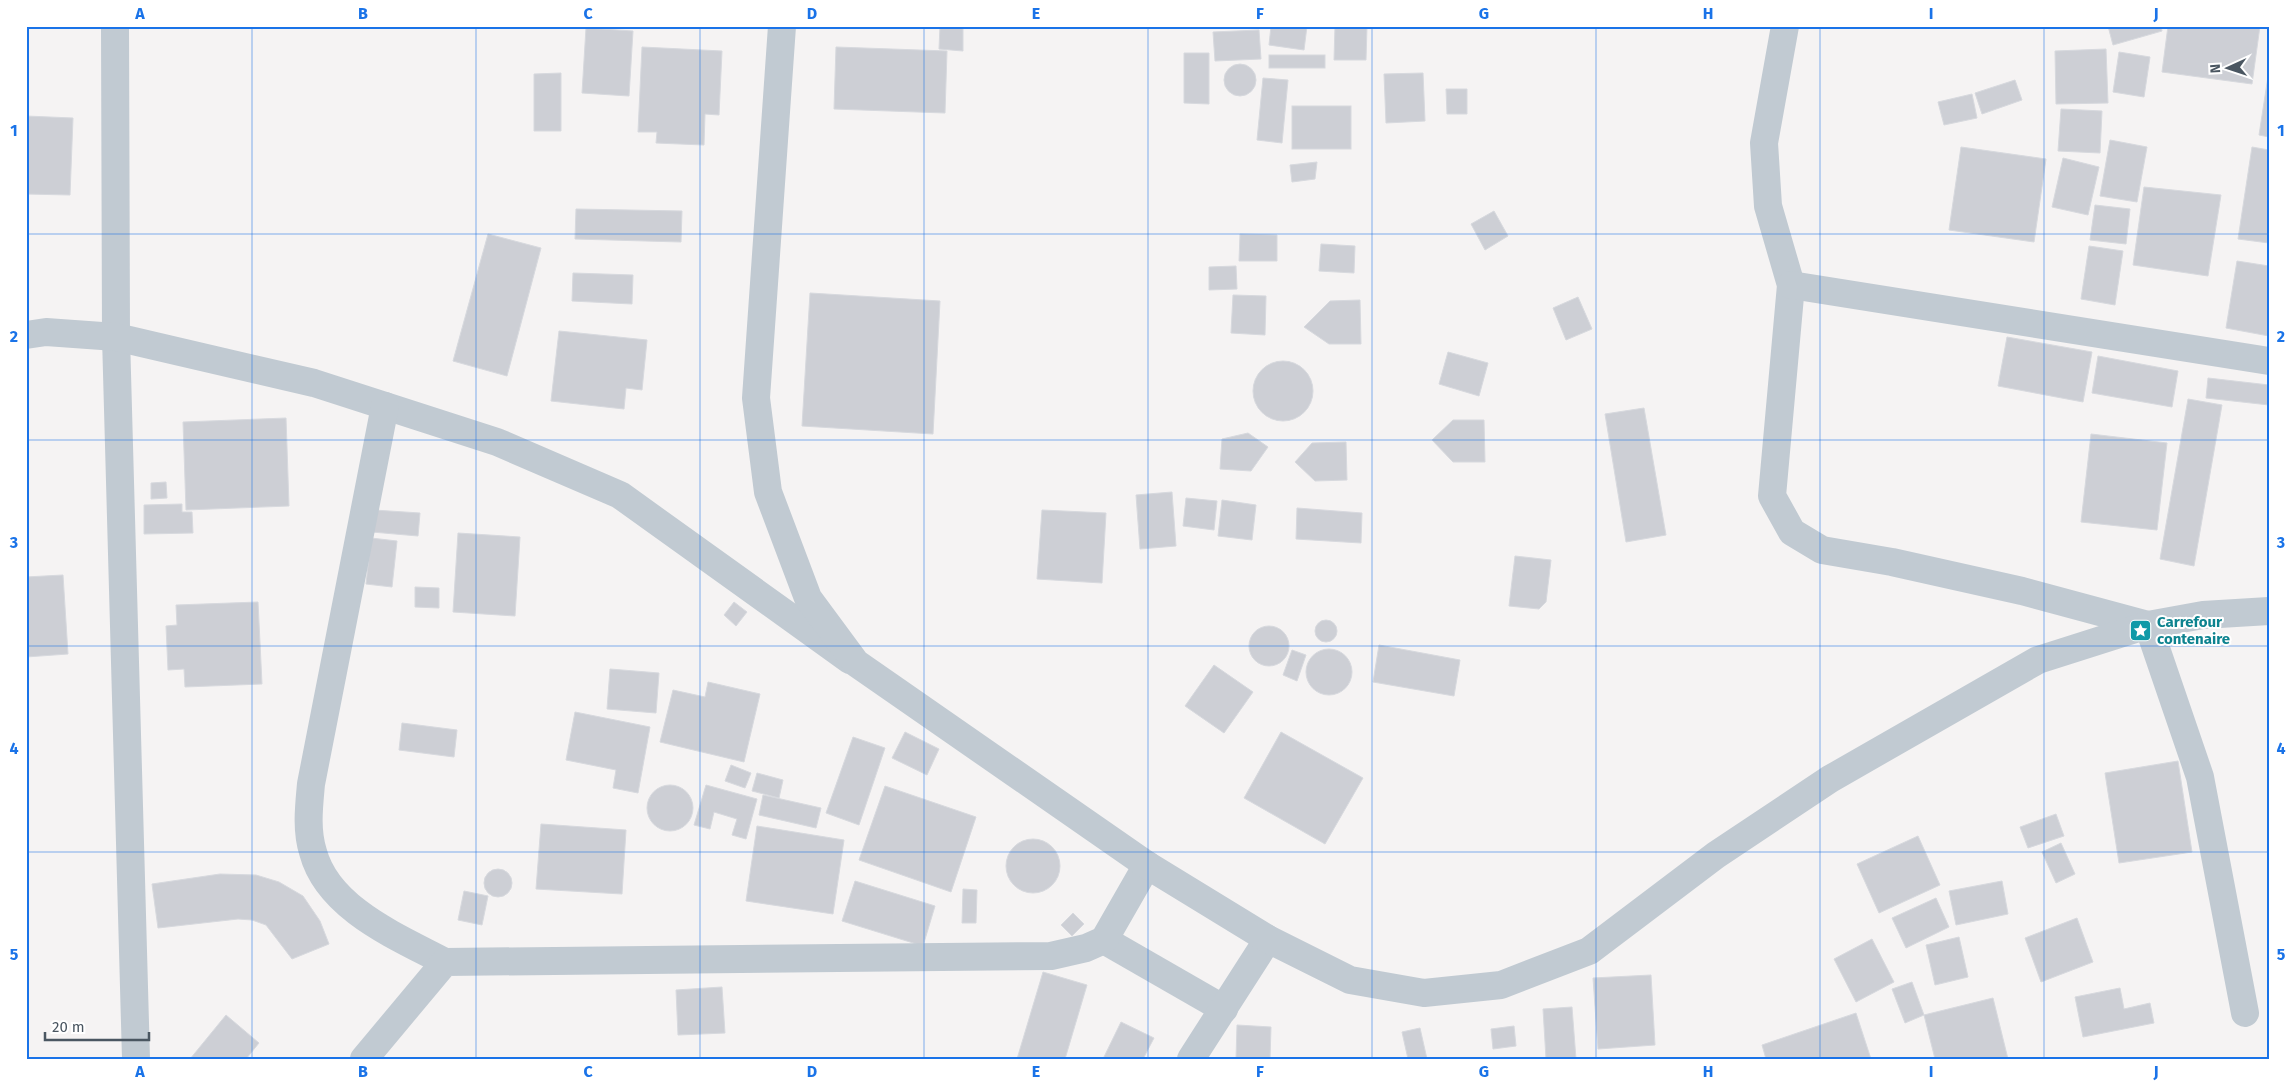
<svg xmlns="http://www.w3.org/2000/svg" width="2295" height="1085" font-family="'Fira Sans',sans-serif">
<style>
.building{fill:#cdcfd5;stroke:#d7d9de}
.lines{fill:none;stroke-linecap:round;stroke-linejoin:round}
.minor{stroke:#c1cad2;stroke-width:28}
.tertiary{stroke:#c1cad2;stroke-width:28}
.grid{fill:none;stroke:#1a73e8;stroke-width:1;stroke-opacity:0.55}
.labels{text-anchor:middle;dominant-baseline:central;stroke-width:4;stroke-linejoin:round;paint-order:stroke}
.culture-label{font-size:15px;font-weight:bold;fill:#0d838f;stroke:#fff;text-anchor:start}
.neatline{fill:none;stroke:#1a73e8;stroke-width:2}
.grid-label{font-size:16px;text-anchor:middle;font-weight:bold;fill:#1a73e8}
</style>
<rect width="100%" height="100%" fill="#f5f3f3"/>
<!-- building -->
<g class="building">
<polygon points="940,26 963,26 963,51 939,49"/>
<polygon points="1271,26 1307,26 1304,50 1269,45"/>
<polygon points="1335,26 1367,26 1366,60 1334,60"/>
<polygon points="2108,26 2161,26 2162,31 2113,45"/>
<polygon points="2168,26 2260,26 2252,84 2162,72"/>
<polygon points="586,28 633,31 629,96 582,93"/>
<polygon points="1259,30 1261,59 1215,61 1213,32"/>
<polygon points="642,47 722,51 719,115 705,114 704,145 656,143 657,132 638,132"/>
<polygon points="836,47 947,51 945,113 834,109"/>
<polygon points="2106,49 2108,103 2056,104 2055,51"/>
<polygon points="2119,52 2150,57 2144,97 2113,92"/>
<polygon points="1184,53 1209,53 1209,104 1184,103"/>
<rect x="1269" y="55" width="56" height="13"/>
<circle cx="1240" cy="80" r="16"/>
<polygon points="2269,70 2269,137 2259,135"/>
<polygon points="561,73 561,131 534,131 534,74"/>
<polygon points="1423,73 1425,121 1386,123 1384,74"/>
<polygon points="1263,78 1288,80 1282,143 1257,140"/>
<polygon points="2015,80 2022,100 1982,114 1975,93"/>
<polygon points="1446,89 1467,89 1467,114 1447,114"/>
<polygon points="1972,94 1977,118 1944,125 1938,102"/>
<rect x="1292" y="106" width="59" height="43"/>
<polygon points="2061,109 2102,111 2100,153 2058,151"/>
<polygon points="26,116 73,118 70,195 26,194"/>
<polygon points="2110,140 2147,147 2137,202 2100,196"/>
<polygon points="1961,147 2046,159 2034,242 1949,230"/>
<polygon points="2252,147 2269,150 2269,243 2238,239"/>
<polygon points="2063,158 2099,167 2088,215 2052,207"/>
<polygon points="1317,162 1315,179 1292,182 1290,165"/>
<polygon points="2144,187 2221,195 2208,276 2133,265"/>
<polygon points="2095,205 2130,209 2126,244 2090,240"/>
<polygon points="576,209 682,211 681,242 575,239"/>
<polygon points="1494,211 1508,236 1485,250 1471,224"/>
<polygon points="488,234 541,248 507,376 453,361"/>
<polygon points="1240,234 1277,235 1277,261 1239,261"/>
<polygon points="1321,244 1355,246 1354,273 1319,271"/>
<polygon points="2089,246 2123,251 2115,305 2081,299"/>
<polygon points="2237,261 2269,266 2269,336 2226,328"/>
<polygon points="1236,266 1237,289 1209,290 1209,267"/>
<polygon points="573,273 633,275 632,304 572,301"/>
<polygon points="810,293 940,301 933,434 802,426"/>
<polygon points="1233,295 1266,296 1265,335 1231,333"/>
<polygon points="1578,297 1592,329 1566,340 1553,308"/>
<polygon points="1360,300 1361,344 1329,344 1304,327 1330,301"/>
<polygon points="559,331 647,340 642,390 626,388 624,409 551,401"/>
<polygon points="2007,337 2092,352 2083,402 1998,386"/>
<polygon points="1448,352 1488,363 1479,396 1439,384"/>
<polygon points="2098,356 2178,371 2172,407 2092,393"/>
<circle cx="1283" cy="391" r="30"/>
<polygon points="2208,378 2269,385 2269,405 2206,398"/>
<polygon points="2188,399 2222,405 2194,566 2160,559"/>
<polygon points="1644,408 1666,535 1626,542 1605,414"/>
<polygon points="286,418 289,506 186,510 183,422"/>
<polygon points="1453,420 1484,420 1485,462 1453,462 1432,440"/>
<polygon points="1248,433 1268,447 1251,471 1220,469 1222,439"/>
<polygon points="2091,434 2167,443 2157,530 2081,522"/>
<polygon points="1346,442 1347,480 1315,481 1295,462 1312,443"/>
<polygon points="166,482 167,498 151,499 151,483"/>
<polygon points="1172,492 1176,546 1140,549 1136,495"/>
<polygon points="1186,498 1217,501 1214,530 1183,526"/>
<polygon points="1222,500 1256,505 1252,540 1218,536"/>
<polygon points="182,504 182,512 192,512 193,533 144,534 144,505"/>
<polygon points="1297,508 1362,513 1361,543 1296,539"/>
<polygon points="374,510 420,513 418,536 372,532"/>
<polygon points="1042,510 1106,513 1102,583 1037,579"/>
<polygon points="458,533 520,537 515,616 453,612"/>
<polygon points="371,538 397,541 392,587 366,584"/>
<polygon points="1515,556 1551,560 1546,602 1539,609 1509,606"/>
<polygon points="63,575 68,654 26,657 26,577"/>
<polygon points="415,587 439,588 439,608 415,607"/>
<polygon points="258,602 262,684 185,687 184,669 168,670 166,626 177,625 176,605"/>
<polygon points="734,602 747,612 736,626 724,615"/>
<circle cx="1326" cy="631" r="11"/>
<circle cx="1269" cy="646" r="20"/>
<polygon points="1379,645 1460,660 1454,696 1373,682"/>
<circle cx="1329" cy="672" r="23"/>
<polygon points="1292,650 1306,655 1297,681 1283,675"/>
<polygon points="1214,665 1253,692 1224,733 1185,706"/>
<polygon points="610,669 659,673 656,713 607,709"/>
<polygon points="708,682 760,694 744,762 660,742 673,690 705,697"/>
<polygon points="575,712 650,727 638,793 613,788 616,770 566,760"/>
<polygon points="402,723 457,730 454,757 399,750"/>
<polygon points="905,732 939,749 927,775 892,758"/>
<polygon points="1281,732 1363,778 1325,844 1244,798"/>
<polygon points="853,737 885,748 859,825 826,813"/>
<polygon points="2178,761 2192,852 2119,863 2105,773"/>
<polygon points="731,765 751,773 745,788 725,781"/>
<polygon points="757,773 783,780 779,798 752,791"/>
<polygon points="706,785 757,799 746,839 732,835 737,819 714,812 710,829 694,825"/>
<circle cx="670" cy="808" r="23"/>
<polygon points="885,786 976,817 951,892 859,860"/>
<polygon points="763,795 821,808 816,828 759,815"/>
<polygon points="2056,814 2064,836 2028,848 2020,827"/>
<polygon points="541,824 626,830 622,894 536,889"/>
<polygon points="757,826 844,840 833,914 746,901"/>
<polygon points="1918,836 1940,885 1879,913 1857,864"/>
<circle cx="1033" cy="866" r="27"/>
<polygon points="2061,843 2075,874 2056,883 2042,852"/>
<circle cx="498" cy="883" r="14"/>
<polygon points="220,874 256,875 279,882 303,896 320,921 329,944 292,959 266,925 252,920 238,919 158,928 152,884"/>
<polygon points="855,881 935,906 923,946 842,921"/>
<polygon points="2002,881 2008,914 1956,925 1949,891"/>
<polygon points="963,889 977,890 976,923 962,923"/>
<polygon points="464,891 488,896 482,925 458,920"/>
<polygon points="1936,898 1949,927 1906,948 1892,918"/>
<polygon points="1073,913 1084,924 1072,936 1061,925"/>
<polygon points="2077,918 2093,962 2041,982 2025,938"/>
<polygon points="1959,937 1968,977 1935,985 1926,945"/>
<polygon points="1872,939 1894,982 1856,1002 1834,959"/>
<polygon points="1043,972 1087,985 1065,1059 1017,1059"/>
<polygon points="1651,975 1655,1045 1598,1049 1593,978"/>
<polygon points="1912,982 1924,1015 1905,1023 1892,989"/>
<polygon points="722,987 725,1033 678,1035 676,990"/>
<polygon points="2120,988 2124,1009 2150,1003 2154,1023 2083,1037 2075,997"/>
<polygon points="1993,998 2008,1059 1935,1059 1924,1015"/>
<polygon points="1572,1007 1576,1059 1546,1059 1543,1009"/>
<polygon points="1856,1013 1871,1059 1766,1059 1762,1045"/>
<polygon points="226,1015 259,1043 246,1059 190,1059"/>
<polygon points="1121,1022 1154,1038 1143,1059 1103,1059"/>
<polygon points="1237,1025 1271,1027 1270,1059 1236,1059"/>
<polygon points="1514,1026 1516,1046 1493,1049 1491,1029"/>
<polygon points="1420,1028 1427,1059 1408,1059 1402,1032"/>
</g>
<g class="lines">
<!-- minor -->
<g class="minor">
<polyline points="115,26 116,337 136,1059"/>
<polyline points="1785,26 1764,143 1768,206 1791,285 1772,496 1792,532 1822,550 1892,562 2022,591 2148,625 2200,777 2245,1013"/>
<polyline points="1791,285 2269,361"/>
<polyline points="26,335 46,332 116,337 314,383 497,442 620,495 850,660"/>
<path d="M385 406 311 784C309 806 306 830 313 852 328 909 398 937 445 962"/>
<polyline points="1104,940 1224,1009"/>
<polyline points="364,1059 445,962 1051,956 1086,948 1104,940 1147,865"/>
<polyline points="1191,1059 1268,939"/>
</g>
<!-- tertiary -->
<polyline class="tertiary" points="782,26 756,398 768,492 808,598 856,663 1147,865 1268,939 1350,980 1424,993 1501,985 1589,951 1716,855 1830,779 2038,660 2148,625 2203,615 2269,611"/>
</g>
<!-- grid -->
<path class="grid" d="M252 26V1059M476 26V1059M700 26V1059M924 26V1059M1148 26V1059M1372 26V1059M1596 26V1059M1820 26V1059M2044 26V1059M26 234H2269M26 440H2269M26 646H2269M26 852H2269"/>
<!-- icons -->
<defs>
<symbol id="sight-square" viewBox="-11 -11 22 22"><rect x="-9" y="-9" width="18" height="18" rx="4" fill="#0f9aa8" stroke="#fff"/><path d="M0-6L1.8-2.2L6-1.7L2.9 1.2L3.7 5.4L0 3.3L-3.7 5.4L-2.9 1.2L-6-1.7L-1.8-2.2Z" fill="#fff"/></symbol>
</defs>
<g fill-rule="evenodd">
<use href="#sight-square" x="2128" y="618" width="25" height="25"/>
</g>
<g class="labels">
<!-- culture labels -->
<g class="culture-label">
<text x="2157" y="622">Carrefour<tspan x="2157" dy="17">contenaire</tspan></text>
</g>
</g>
<!-- border -->
<rect width="2295" height="1085" fill="none" stroke="#ffffff" stroke-width="55"/>
<!-- north arrow -->
<g transform="translate(2228 68) rotate(267)" stroke="#ffffff" stroke-width="4" paint-order="stroke">
<path d="M0-4L9 19L0 12L-9 19Z" fill="#4a5661"/>
<text y="-8" font-size="14" font-weight="bold" text-anchor="middle" fill="#4a5661">N</text>
</g>
<!-- scale -->
<path d="M45 1032v8h104v-8" fill="none" stroke="#4a5661" stroke-width="2.5"/>
<text x="52" y="1032" font-size="15" fill="#4a5661" stroke="#ffffff" stroke-width="4" paint-order="stroke">20 m</text>
<rect x="28" y="28" width="2240" height="1030" class="neatline"/>
<g class="grid-label">
<text x="140" y="19">A</text>
<text x="363" y="19">B</text>
<text x="588" y="19">C</text>
<text x="812" y="19">D</text>
<text x="1036" y="19">E</text>
<text x="1260" y="19">F</text>
<text x="1484" y="19">G</text>
<text x="1708" y="19">H</text>
<text x="1931" y="19">I</text>
<text x="2156" y="19">J</text>
<text x="14" y="136">1</text>
<text x="2281" y="136">1</text>
<text x="14" y="342">2</text>
<text x="2281" y="342">2</text>
<text x="14" y="548">3</text>
<text x="2281" y="548">3</text>
<text x="14" y="754">4</text>
<text x="2281" y="754">4</text>
<text x="14" y="960">5</text>
<text x="2281" y="960">5</text>
<text x="140" y="1077">A</text>
<text x="363" y="1077">B</text>
<text x="588" y="1077">C</text>
<text x="812" y="1077">D</text>
<text x="1036" y="1077">E</text>
<text x="1260" y="1077">F</text>
<text x="1484" y="1077">G</text>
<text x="1708" y="1077">H</text>
<text x="1931" y="1077">I</text>
<text x="2156" y="1077">J</text>
</g>
</svg>
